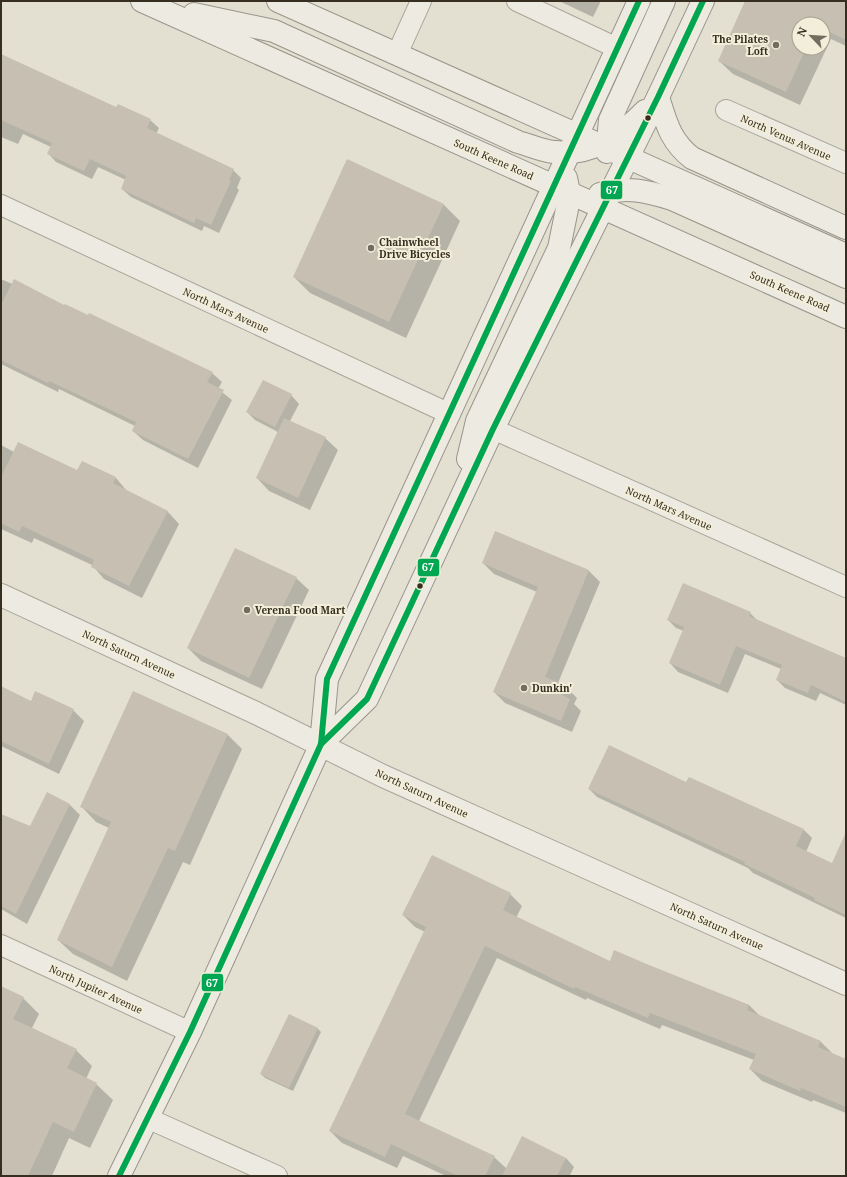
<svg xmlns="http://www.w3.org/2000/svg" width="847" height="1177" font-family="'Noto Serif',serif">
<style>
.shadow{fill:#0003;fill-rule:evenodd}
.building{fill:#c6bfb2}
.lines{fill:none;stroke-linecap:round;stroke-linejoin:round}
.minor-casing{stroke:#a9a599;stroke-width:22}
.tertiary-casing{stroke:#a9a599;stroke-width:24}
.secondary-casing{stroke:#98948a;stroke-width:24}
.minor{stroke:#eceae1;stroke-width:20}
.tertiary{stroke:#eceae1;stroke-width:22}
.secondary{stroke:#eceae1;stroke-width:22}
.bus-1-casing{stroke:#f2eed9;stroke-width:9}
.bus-1{stroke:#00a651;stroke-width:6}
.poi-dot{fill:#736c5f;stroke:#f2eed9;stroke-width:1.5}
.bus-dot{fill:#372e22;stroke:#f2eed9;stroke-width:1.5}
.labels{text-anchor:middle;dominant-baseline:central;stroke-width:4;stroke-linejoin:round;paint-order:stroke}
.poi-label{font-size:10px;font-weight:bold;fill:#372e22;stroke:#f2eed9;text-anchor:start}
.street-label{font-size:10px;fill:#372e22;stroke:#f2eed9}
.line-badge{stroke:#f2eed9;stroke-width:1.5}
.badge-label{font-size:11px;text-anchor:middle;font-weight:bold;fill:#fff}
</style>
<rect width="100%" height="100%" fill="#e3e0d1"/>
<!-- shadow -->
<g class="shadow">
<polygon points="559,1 601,1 593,17"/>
<path d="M747 1H846V46L831 39 800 105 733 74 719 61ZM799 24H823V48H799Z"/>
<polygon points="1,55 117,108 150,120 159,128 156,134 233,170 241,178 237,188 239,190 219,233 204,226 202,231 131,197 122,189 126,180 98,167 92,179 56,162 48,153 51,147 23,134 18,144 1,137"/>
<polygon points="348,160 444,205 460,221 406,338 310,293 294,277"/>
<polygon points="1,279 212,373 222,382 218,389 232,400 198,468 143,440 133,431 135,426 59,389 58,392 1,364"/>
<polygon points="291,395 299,404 290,421 325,438 338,450 310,510 269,491 257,478 278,432 255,420 247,412"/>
<polygon points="1,445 14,452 78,471 116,478 127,491 167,511 179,524 142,598 104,579 92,565 34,538 32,543 1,529"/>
<polygon points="496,532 589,571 600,582 558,683 566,687 577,698 574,704 581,711 572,732 505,703 494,692 537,592 494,574 483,563"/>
<polygon points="296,578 309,590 262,689 201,661 188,648"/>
<polygon points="750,613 759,622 846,659 846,705 820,693 816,701 785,688 777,680 781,669 745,654 728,693 678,672 670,663 684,631 676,628 668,620"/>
<polygon points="1,687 32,702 73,710 84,721 59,774 1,746"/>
<polygon points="227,734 242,749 190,865 183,862 127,981 73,954 58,940 109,828 96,822 82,807"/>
<polygon points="689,778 804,830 812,838 806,852 832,864 846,867 846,918 753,873 748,868 597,797 589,789 687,783"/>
<polygon points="70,805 80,815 27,924 1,909 1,815 30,828"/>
<polygon points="510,894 522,906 516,918 610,962 649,966 749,1005 760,1016 821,1042 833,1054 846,1060 846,1113 813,1100 812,1102 762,1081 750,1069 754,1060 662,1025 660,1029 587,998 586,1000 497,958 419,1121 494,1157 507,1169 566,1158 574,1167 570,1175 573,1176 446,1176 403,1156 397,1168 342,1143 330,1131 425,932 415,927 403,915"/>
<polygon points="1,987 23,998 39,1014 32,1028 76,1050 92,1066 86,1079 96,1084 113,1100 90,1148 69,1138 52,1176 1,1176"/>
<polygon points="317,1028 321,1032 293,1091 265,1078 261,1074"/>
</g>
<!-- building -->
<g class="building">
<polygon points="745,1 846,1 846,40 823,29 823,24 799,24 799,48 806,48 786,92 718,61"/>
<polygon points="1,54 116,107 118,104 151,119 147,128 234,169 229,180 231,181 211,225 196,218 194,223 121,189 126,176 90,159 84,171 47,154 52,143 1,120"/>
<polygon points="347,159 444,204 389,322 293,277"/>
<polygon points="14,279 64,305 65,304 88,315 89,313 213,372 207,382 224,390 188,459 132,431 136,422 49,381 48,383 1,360 1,305"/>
<polygon points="263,380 292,394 275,427 246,412"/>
<polygon points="284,418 326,437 298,498 256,478"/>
<polygon points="18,442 77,470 82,461 116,477 113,483 168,511 129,586 91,567 94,560 22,526 19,532 1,523 1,477"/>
<polygon points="495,531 589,570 545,677 567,686 562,695 570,699 561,721 493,692 538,587 482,563"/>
<polygon points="235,548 297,577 249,678 187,648"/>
<polygon points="683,583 751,612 749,616 846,658 846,702 811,685 808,693 776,680 782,665 736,646 720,685 669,663 684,627 667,620"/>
<polygon points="1,686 31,701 35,691 74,709 49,764 1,741"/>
<polygon points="133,691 228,734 175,851 168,848 112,967 57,940 111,822 80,807"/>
<polygon points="609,745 686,782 689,777 804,829 796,846 832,863 846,832 846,915 814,900 815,898 744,864 745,862 588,789"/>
<polygon points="47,792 70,804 16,914 1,906 1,814 30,826"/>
<polygon points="432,855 511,893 503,910 610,961 614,950 649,965 749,1005 747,1010 821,1041 818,1047 846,1059 846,1107 801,1088 800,1091 749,1069 756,1054 650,1013 648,1018 575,987 574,989 485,946 405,1114 495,1156 485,1176 458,1176 391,1144 385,1157 329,1131 426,927 402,915"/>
<polygon points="1,986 24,997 13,1019 77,1049 67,1068 97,1083 74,1132 53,1122 28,1176 1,1176"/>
<polygon points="289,1014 318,1028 289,1088 260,1074"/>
<polygon points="522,1136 566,1158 557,1176 502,1176"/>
</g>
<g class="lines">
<defs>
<g id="minor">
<polyline points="517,1 617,48"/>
<polyline points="397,54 421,1"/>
<polyline points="726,110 846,163"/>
<polyline points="1,205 450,414"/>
<polyline points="493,429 846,587"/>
<polyline points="1,945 190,1032"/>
<polyline points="147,1118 277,1176"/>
</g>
<polyline id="tertiary" points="1,595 256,713 383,776 846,984"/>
<g id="secondary">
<polyline points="142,1 846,317"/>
<polyline points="278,1 846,255"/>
<path d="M194 14 274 31 518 142C529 145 542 151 554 152 590 156 621 136 645 111"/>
<path d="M658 97C666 122 670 141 692 158L846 228"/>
<polyline points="607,152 610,120 664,1"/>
<path d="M600 194C626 186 647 191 672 199L846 277"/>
<polyline points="468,459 477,421 559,248 567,209 569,192 566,178"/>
<polyline points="321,744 367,699 493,429 658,97 703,1"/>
<polyline points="119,1176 190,1032 321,744 327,679 639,1"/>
</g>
</defs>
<!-- minor casing -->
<use href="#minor" class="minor-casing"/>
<!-- tertiary casing -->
<use href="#tertiary" class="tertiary-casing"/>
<!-- secondary casing -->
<use href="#secondary" class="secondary-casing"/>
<!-- minor -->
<use href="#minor" class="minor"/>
<!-- tertiary -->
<use href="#tertiary" class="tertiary"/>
<!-- secondary -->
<use href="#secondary" class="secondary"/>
<defs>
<g id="bus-1">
<polyline points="321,744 367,699 493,429 658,97 703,1"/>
<polyline points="119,1176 190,1032 321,744 327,679 639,1"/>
</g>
</defs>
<!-- bus-1 casing -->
<use href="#bus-1" class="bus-1-casing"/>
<!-- bus-1 -->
<use href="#bus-1" class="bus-1"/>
</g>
<!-- markers -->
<g class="poi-dot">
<circle cx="776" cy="45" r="4"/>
<circle cx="371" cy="248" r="4"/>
<circle cx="247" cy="610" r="4"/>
<circle cx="524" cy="688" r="4"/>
</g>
<g class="bus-dot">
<circle cx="648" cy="118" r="3.5"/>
<circle cx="420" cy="586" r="3.5"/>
</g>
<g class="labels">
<!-- poi labels -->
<g class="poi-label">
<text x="768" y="39" text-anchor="end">The Pilates<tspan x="768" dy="12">Loft</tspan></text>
<text x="379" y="242">Chainwheel<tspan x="379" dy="12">Drive Bicycles</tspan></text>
<text x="255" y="610">Verena Food Mart</text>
<text x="532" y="688">Dunkin'</text>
</g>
<!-- street labels -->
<g class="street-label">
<text transform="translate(786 137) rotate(24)">North Venus Avenue</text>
<text transform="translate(494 159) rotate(24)">South Keene Road</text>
<text transform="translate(790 291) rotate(24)">South Keene Road</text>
<text transform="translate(226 310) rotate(25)">North Mars Avenue</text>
<text transform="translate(669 508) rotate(24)">North Mars Avenue</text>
<text transform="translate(129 654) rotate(25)">North Saturn Avenue</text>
<text transform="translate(422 793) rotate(25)">North Saturn Avenue</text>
<text transform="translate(717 926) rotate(24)">North Saturn Avenue</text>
<text transform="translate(96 989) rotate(25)">North Jupiter Avenue</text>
</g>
</g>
<g class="line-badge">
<rect x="600" y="180" width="23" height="20" rx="4" fill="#00a651"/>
<rect x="417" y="558" width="23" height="19" rx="4" fill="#00a651"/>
<rect x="201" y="973" width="23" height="19" rx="4" fill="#00a651"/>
</g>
<g class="badge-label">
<text x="612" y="194">67</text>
<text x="428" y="571">67</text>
<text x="212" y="987">67</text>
</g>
<!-- border -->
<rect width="847" height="1177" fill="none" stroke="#372e22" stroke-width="4"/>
<!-- north arrow -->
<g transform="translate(811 36) rotate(295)"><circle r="19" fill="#f2eed9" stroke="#a7a190"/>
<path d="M0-3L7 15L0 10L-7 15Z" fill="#736c5f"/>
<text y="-6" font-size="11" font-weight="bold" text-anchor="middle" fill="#372e22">N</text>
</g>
</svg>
